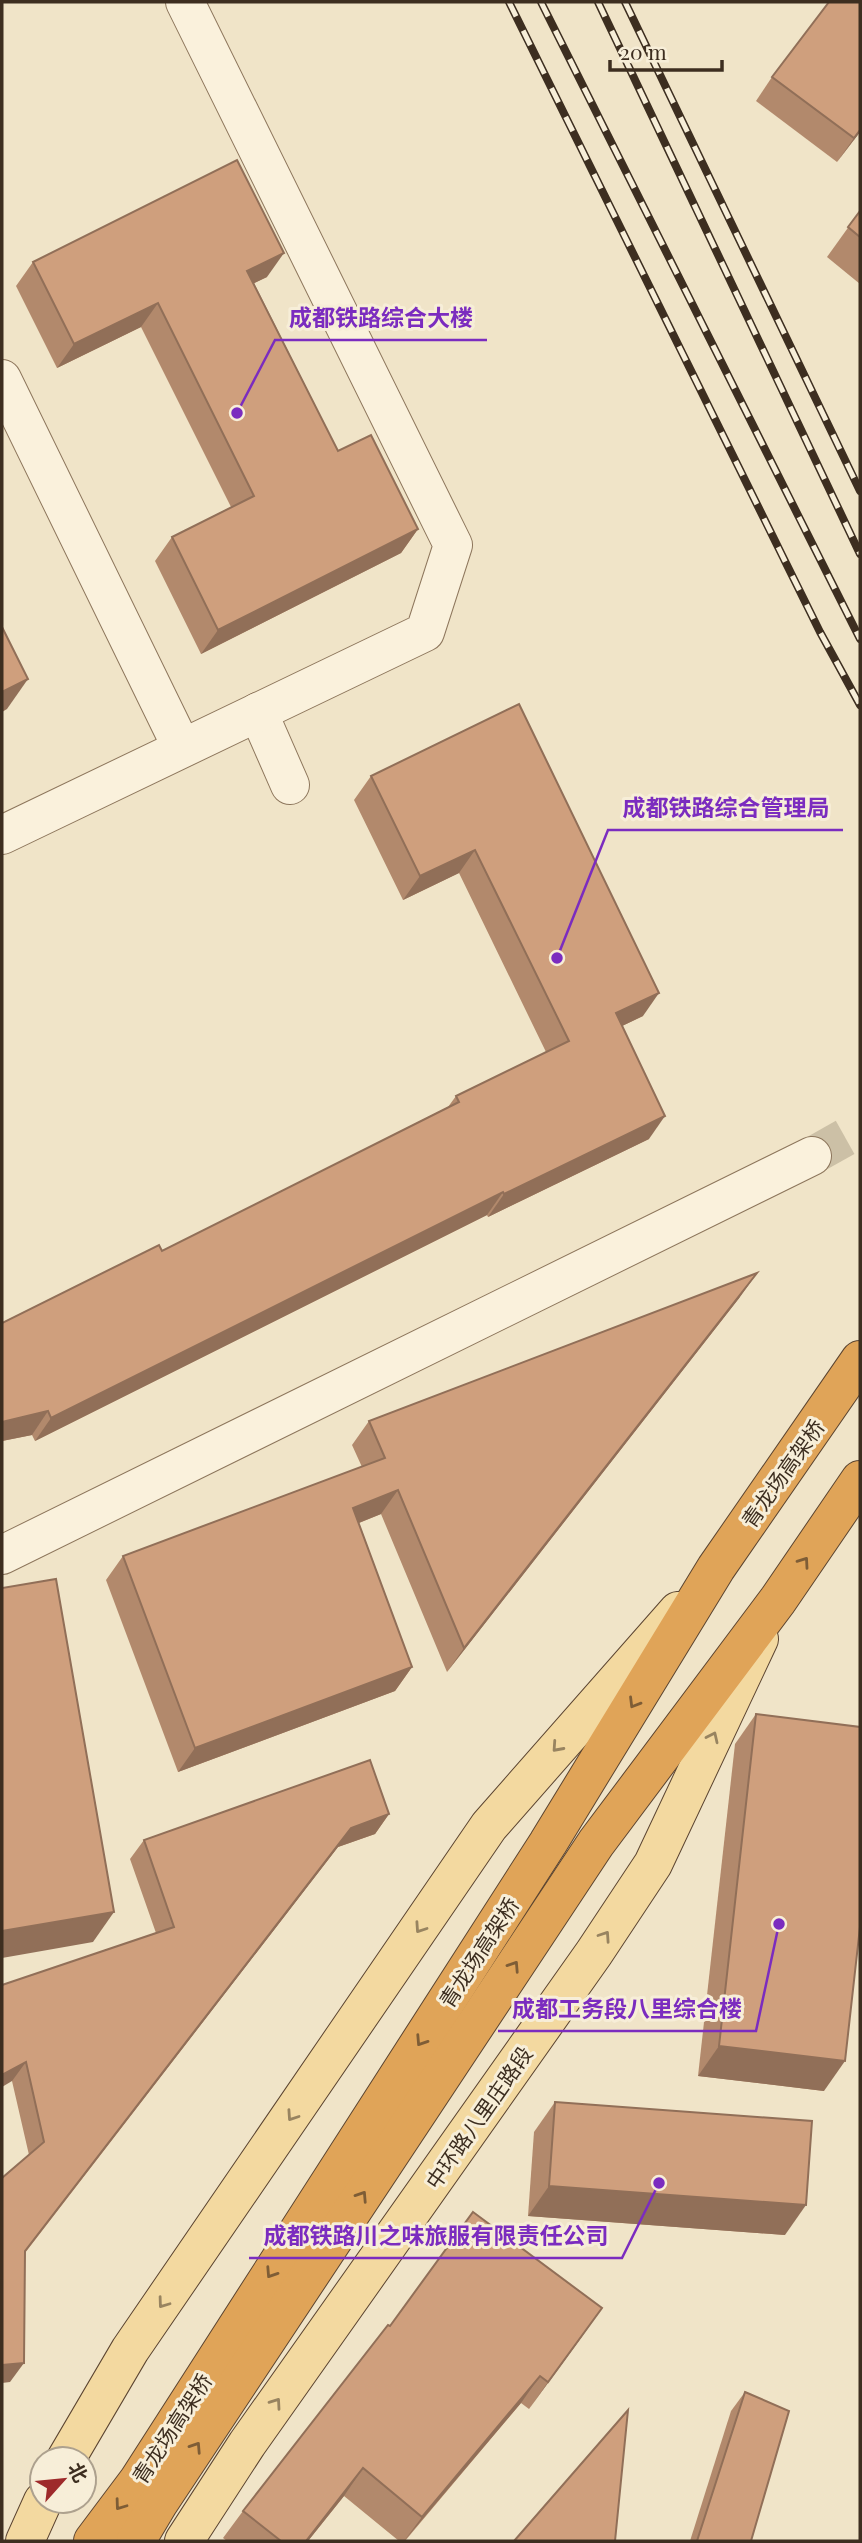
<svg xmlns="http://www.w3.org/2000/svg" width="862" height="2543" font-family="'Playfair Display','Noto Sans SC',serif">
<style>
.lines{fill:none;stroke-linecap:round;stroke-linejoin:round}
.minor-tunnel{stroke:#ccc0a6;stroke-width:38;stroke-dasharray:38 19;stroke-linecap:butt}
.minor-casing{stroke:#8d765c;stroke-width:40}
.major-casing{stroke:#5b4430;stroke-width:40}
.highway-casing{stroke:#5b4430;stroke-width:40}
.minor{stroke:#faf1dc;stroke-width:38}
.major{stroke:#f3d9a0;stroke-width:38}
.highway{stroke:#e0a458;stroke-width:38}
.rail-casing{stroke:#3d2e20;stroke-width:8}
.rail{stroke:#f7eed8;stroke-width:5;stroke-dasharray:16;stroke-linecap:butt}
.wall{fill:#b2896c}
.shaded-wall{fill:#916f58}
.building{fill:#cf9f7d;stroke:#916f58;stroke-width:2}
.oneway{stroke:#7e5d36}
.oneway2{stroke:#988460}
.labels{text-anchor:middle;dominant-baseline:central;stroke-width:6;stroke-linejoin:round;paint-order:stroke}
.street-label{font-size:21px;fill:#3d2e20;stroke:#f7eed8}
.leader{fill:none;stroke:#7b2cbf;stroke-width:2.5}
.callout-dot{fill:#7b2cbf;stroke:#f7eed8;stroke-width:2.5}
.callout-label{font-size:23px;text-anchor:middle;font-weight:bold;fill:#7b2cbf;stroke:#f7eed8;stroke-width:6;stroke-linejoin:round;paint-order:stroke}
</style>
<rect width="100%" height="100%" fill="#f0e4c8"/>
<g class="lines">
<!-- minor-tunnel -->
<polyline class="minor-tunnel" points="812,1156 860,1129"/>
<defs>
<g id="minor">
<polyline points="2,379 182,748"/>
<polyline points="258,712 290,785"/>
<polyline points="2,835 425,632 453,545 185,2"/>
<polyline points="2,1555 812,1156"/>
</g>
<g id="major">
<polyline points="66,2459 130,2350 489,1826 678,1611"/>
<polyline points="25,2541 43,2501"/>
<polyline points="184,2541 247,2444 594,1953 653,1864 759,1639"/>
</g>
<g id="highway">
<polyline points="93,2541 138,2481 548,1843 716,1568 860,1360"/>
<polyline points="136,2541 158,2504 596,1843 778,1600 860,1480"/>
</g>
</defs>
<!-- minor casing -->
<use href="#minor" class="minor-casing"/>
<!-- major casing -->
<use href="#major" class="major-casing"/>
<!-- highway casing -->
<use href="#highway" class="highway-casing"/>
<!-- minor -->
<use href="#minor" class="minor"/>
<!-- major -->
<use href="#major" class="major"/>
<!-- highway -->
<use href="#highway" class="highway"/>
<defs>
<g id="rail">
<polyline points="509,2 820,632 860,705"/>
<polyline points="541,2 860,639"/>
<polyline points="598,2 860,554"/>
<polyline points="625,2 860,491"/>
</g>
</defs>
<!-- rail casing -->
<use href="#rail" class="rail-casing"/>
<!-- rail -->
<use href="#rail" class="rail"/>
</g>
<!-- wall -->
<g class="wall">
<polygon points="772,77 860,132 837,162 756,101"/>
<polygon points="860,211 860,284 827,257"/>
<polygon points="33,262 267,277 254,283 338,451 418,529 401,553 201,654 155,561 172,537 231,507 141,327 57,368 16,286"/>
<polygon points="519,704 643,1016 622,1026 649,1139 488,1217 487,1215 35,1441 32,1435 2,1441 2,1323 162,1251 448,1107 456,1096 546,1052 459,873 403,900 354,800 371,776"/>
<polygon points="740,1297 447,1672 381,1514 359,1523 412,1667 395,1691 178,1772 106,1580 123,1556 362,1467 352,1445 369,1421"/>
<polygon points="756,1714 824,2091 698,2076 735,1744"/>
<polygon points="389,1814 375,1834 338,1847 25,2253 10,2382 29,2155 12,2081 2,1985 156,1933 130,1859 144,1840"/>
<polygon points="555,2102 785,2235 528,2216 534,2132"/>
<polygon points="390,2326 583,2335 529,2409 521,2403 405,2541 399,2541 344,2496 308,2541 227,2541 223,2538 243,2511"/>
<polygon points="745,2392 751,2541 690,2541 731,2411"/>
</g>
<!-- shaded-wall -->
<g class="shaded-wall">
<polygon points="860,130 860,132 837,162 854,138"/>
<polygon points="284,253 267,277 230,295 247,271"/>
<polygon points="158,303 141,327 57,368 74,344"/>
<polygon points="418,529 401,553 201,654 218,630"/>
<polygon points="28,679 7,709 2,712 2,692"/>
<polygon points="475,850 459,873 403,900 420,876"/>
<polygon points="659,993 643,1016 599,1037 616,1013"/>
<polygon points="665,1116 649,1139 488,1217 504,1194"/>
<polygon points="503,1192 487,1215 35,1441 51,1418"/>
<polygon points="757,1273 740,1297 447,1672 464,1648"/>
<polygon points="48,1411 32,1435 2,1441 2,1422"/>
<polygon points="398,1490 381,1514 336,1532 353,1508"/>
<polygon points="412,1667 395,1691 178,1772 195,1748"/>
<polygon points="389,1814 375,1834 338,1847 11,2270 25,2251 351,1828"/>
<polygon points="114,1912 93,1942 2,1958 2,1931"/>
<polygon points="719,2046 845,2061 824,2091 698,2076"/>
<polygon points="26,2062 12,2081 2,2087 2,2075"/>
<polygon points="549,2186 806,2205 785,2235 528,2216"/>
<polygon points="602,2308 583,2335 529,2409 548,2382"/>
<polygon points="24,2363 10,2382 2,2383 2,2365"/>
<polygon points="540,2376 521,2403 404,2541 422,2517"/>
<polygon points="363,2468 344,2496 308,2541 306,2541"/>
</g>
<!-- building -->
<g class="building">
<polygon points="829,2 860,2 860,130 854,138 772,77"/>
<polygon points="237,160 284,253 247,271 338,451 371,435 418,529 218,630 172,537 254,496 158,303 74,344 33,262"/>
<polygon points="860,211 860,237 848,227"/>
<polygon points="2,627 28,679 2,692"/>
<polygon points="519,704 659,993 616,1013 665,1116 504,1194 503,1192 51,1418 48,1411 2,1422 2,1323 159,1245 162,1251 459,1102 456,1096 569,1041 475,850 420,876 371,776"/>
<polygon points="757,1273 464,1648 398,1490 353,1508 412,1667 195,1748 123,1556 385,1458 369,1421"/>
<polygon points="56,1579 114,1912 2,1931 2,1588"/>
<polygon points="756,1714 860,1727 860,1927 845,2061 719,2046"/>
<polygon points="370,1760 389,1814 351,1828 25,2251 24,2363 2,2365 2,2178 44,2142 26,2062 2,2075 2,1985 174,1927 144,1840"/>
<polygon points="555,2102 812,2121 806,2205 549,2186"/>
<polygon points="473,2212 602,2308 548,2382 540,2376 422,2517 363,2468 306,2541 281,2541 243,2511 388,2325 390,2326"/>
<polygon points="745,2392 789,2411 751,2541 697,2541"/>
<polygon points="628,2410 615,2541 514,2541"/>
</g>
<!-- one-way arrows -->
<defs><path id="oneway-chevron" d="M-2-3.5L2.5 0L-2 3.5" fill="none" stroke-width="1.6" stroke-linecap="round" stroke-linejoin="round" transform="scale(1.75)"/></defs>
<g class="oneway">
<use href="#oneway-chevron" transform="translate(804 1562) rotate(-55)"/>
<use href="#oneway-chevron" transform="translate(634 1703) rotate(121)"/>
<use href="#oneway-chevron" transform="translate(514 1966) rotate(-57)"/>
<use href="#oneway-chevron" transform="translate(421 2041) rotate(123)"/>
<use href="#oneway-chevron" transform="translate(362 2196) rotate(-57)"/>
<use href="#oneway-chevron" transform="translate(271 2273) rotate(123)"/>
<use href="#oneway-chevron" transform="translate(196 2447) rotate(-57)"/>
<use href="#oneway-chevron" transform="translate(120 2505) rotate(126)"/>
</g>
<g class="oneway2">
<use href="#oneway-chevron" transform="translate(713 1737) rotate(-65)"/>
<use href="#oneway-chevron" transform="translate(557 1747) rotate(132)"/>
<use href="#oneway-chevron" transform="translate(420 1928) rotate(124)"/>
<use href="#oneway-chevron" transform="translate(605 1936) rotate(-56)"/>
<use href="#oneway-chevron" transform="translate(292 2116) rotate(124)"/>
<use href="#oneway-chevron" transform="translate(163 2303) rotate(126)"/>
<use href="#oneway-chevron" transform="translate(276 2403) rotate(-55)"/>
</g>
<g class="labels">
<!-- street labels -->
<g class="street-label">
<text transform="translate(782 1473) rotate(-55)">青龙场高架桥</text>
<text transform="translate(478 1952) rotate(-57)">青龙场高架桥</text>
<text transform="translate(478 2117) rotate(-55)">中环路八里庄路段</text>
<text transform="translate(171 2428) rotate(-57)">青龙场高架桥</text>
</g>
</g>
<!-- callouts -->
<path class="leader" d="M237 413L275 340H487M557 958L608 830H843M779 1924L756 2031H498M659 2183L622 2258H249"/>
<g class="callout-dot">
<circle cx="237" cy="413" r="7"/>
<circle cx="557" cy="958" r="7"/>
<circle cx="779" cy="1924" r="7"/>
<circle cx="659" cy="2183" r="7"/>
</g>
<g class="callout-label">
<text x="381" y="326">成都铁路综合大楼</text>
<text x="726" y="816">成都铁路综合管理局</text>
<text x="627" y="2017">成都工务段八里综合楼</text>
<text x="436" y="2244">成都铁路川之味旅服有限责任公司</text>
</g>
<!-- border -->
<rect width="862" height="2543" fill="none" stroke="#3d2e20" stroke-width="7"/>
<!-- north arrow -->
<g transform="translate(63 2480) rotate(63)"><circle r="33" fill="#f7eed8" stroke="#ada18e" stroke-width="2"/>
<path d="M0-5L12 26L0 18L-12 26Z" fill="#9e2a2b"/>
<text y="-10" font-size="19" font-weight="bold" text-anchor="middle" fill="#3d2e20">北</text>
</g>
<!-- scale -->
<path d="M610 60v10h112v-10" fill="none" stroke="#3d2e20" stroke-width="3.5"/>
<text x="620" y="60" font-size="21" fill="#3d2e20" stroke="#f7eed8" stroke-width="5" paint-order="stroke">20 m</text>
</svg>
